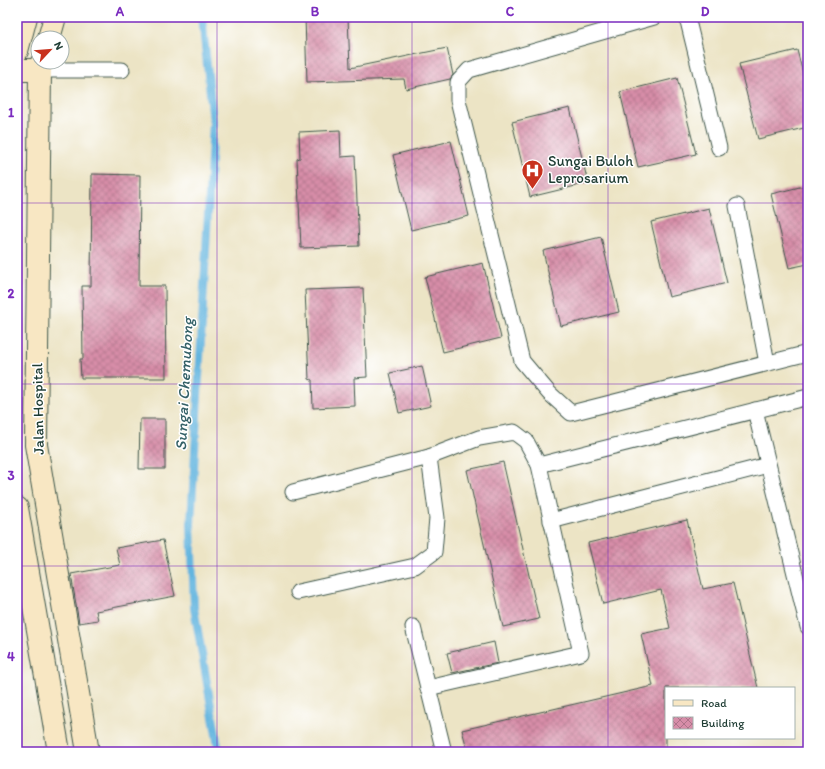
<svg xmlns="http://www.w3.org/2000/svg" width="825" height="769" font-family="Itim,sans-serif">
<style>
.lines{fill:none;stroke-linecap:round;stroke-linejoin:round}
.stream{stroke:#64b5df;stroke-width:8}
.building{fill:url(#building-cross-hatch)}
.lane-casing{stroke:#3e564a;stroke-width:17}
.secondary-casing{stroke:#3e564a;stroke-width:24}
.lane{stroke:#fff;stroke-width:15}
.secondary{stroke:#f8e7c3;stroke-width:22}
.grid{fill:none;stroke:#7b2cbf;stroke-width:1;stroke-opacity:0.55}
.labels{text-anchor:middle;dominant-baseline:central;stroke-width:3;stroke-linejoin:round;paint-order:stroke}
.poi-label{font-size:15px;fill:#1f3d34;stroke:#fff;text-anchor:start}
.street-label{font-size:15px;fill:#1f3d34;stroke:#fff}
.water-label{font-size:16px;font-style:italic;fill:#346167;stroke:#fff}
.neatline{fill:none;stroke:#7b2cbf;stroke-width:1.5}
.grid-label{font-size:13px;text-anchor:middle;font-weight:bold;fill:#7b2cbf}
</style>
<defs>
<pattern id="building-cross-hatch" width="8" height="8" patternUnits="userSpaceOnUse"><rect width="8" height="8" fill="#d78da8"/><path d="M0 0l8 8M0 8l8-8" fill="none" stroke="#ae748a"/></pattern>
</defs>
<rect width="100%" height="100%" fill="#fff"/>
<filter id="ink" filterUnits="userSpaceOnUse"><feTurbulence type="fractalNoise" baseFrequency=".025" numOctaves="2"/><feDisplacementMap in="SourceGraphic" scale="8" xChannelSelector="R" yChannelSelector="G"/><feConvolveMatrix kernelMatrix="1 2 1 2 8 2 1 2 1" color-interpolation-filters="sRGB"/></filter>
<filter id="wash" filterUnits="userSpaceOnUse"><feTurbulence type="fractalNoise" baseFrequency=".012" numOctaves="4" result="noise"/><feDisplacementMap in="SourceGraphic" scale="16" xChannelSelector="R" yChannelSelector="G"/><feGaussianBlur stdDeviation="0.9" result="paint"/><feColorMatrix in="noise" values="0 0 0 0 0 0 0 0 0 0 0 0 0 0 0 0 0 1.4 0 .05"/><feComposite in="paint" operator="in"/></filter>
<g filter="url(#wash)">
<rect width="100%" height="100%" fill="#ece4c5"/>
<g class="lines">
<!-- stream -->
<polyline class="stream" points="202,17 213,122 191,524 194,608 219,752"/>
</g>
<g id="blocks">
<!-- building -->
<g class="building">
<polygon points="305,17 348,17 350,68 447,48 453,75 450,79 406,89 404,79 307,82"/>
<polygon points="797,50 808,94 808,127 758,139 739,64"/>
<polygon points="677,78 696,154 638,167 620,92"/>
<polygon points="570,108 588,183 530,197 512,122"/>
<polygon points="340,130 341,157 355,156 359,246 301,248 297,159 300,158 299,132"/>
<polygon points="451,141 469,216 411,230 393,155"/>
<polygon points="92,174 140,175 139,286 165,286 166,378 81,378 80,359 83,359 82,286 91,286"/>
<polygon points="808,185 808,264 789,268 771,194"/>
<polygon points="709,208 727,283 669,297 651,222"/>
<polygon points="601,237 619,312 561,326 543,251"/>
<polygon points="483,263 501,338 443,352 425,277"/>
<polygon points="363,288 367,377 354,378 355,406 313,408 312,380 309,379 305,290"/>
<polygon points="422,366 431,406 399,413 390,373"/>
<polygon points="140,419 165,419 165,469 139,469"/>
<polygon points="503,462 539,619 503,627 467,470"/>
<polygon points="687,520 703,589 733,583 758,688 666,688 666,752 468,752 462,730 653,686 641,634 670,628 661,590 603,604 588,543"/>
<polygon points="163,540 175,596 96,611 98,620 79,623 71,574 120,565 116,548"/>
<polygon points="494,642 498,663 452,673 447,653"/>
</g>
</g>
</g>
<g filter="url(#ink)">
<use href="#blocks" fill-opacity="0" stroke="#3e564a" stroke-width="1"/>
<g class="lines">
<defs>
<g id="lane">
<polyline points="654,17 469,70 458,82 458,100 522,361 549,393 571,413 808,353"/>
<polyline points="687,17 719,148"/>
<polyline points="40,70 122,70"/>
<polyline points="737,206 767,363"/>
<polyline points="755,410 808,627"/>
<polyline points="539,465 808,397"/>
<polyline points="293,492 429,457 479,438 514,432 526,441 539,465 581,653 428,688"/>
<polyline points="551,521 768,465"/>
<polyline points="298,592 415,566 434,552 437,518 429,457"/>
<polyline points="413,627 444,752"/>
</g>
<g id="secondary">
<polyline points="49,38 55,17"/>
<polyline points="17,51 26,17"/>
<polyline points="42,62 40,70 36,445 88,752"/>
<polyline points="17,70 40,70"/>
<polyline points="17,508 59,752"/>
</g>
</defs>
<!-- lane casing -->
<use href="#lane" class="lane-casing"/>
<!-- secondary casing -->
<use href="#secondary" class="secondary-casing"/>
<!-- lane -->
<use href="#lane" class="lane"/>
<!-- secondary -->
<use href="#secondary" class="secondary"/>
</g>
</g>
<!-- grid -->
<path class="grid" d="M217 17V752M412 17V752M608 17V752M17 203H808M17 384H808M17 566H808"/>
<!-- icons -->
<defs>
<symbol id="hospital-pin" viewBox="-11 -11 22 30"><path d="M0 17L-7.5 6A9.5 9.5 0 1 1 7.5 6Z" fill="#c8321e" stroke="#fff"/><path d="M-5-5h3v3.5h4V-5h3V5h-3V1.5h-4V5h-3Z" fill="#fff"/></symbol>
</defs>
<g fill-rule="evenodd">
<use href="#hospital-pin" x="520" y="158" width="25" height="34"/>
</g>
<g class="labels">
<!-- poi labels -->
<g class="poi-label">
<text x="548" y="161">Sungai Buloh<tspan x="548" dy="17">Leprosarium</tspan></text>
</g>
<!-- street labels -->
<g class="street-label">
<text transform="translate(38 409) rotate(-91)">Jalan Hospital</text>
</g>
<!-- water labels -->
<g class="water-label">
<text transform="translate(184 384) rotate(-87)">Sungai Chemubong</text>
</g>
</g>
<!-- margin -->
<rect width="825" height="769" fill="none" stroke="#fff" stroke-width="44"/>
<!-- legend -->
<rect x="665" y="687" width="130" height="52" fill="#ffffff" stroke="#a5b1ae"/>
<rect x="673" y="700" width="20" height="6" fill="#f8e7c3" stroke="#a5b1ae"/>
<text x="701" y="707" font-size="12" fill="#1f3d34">Road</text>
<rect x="673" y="717" width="20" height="12" fill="url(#building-cross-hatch)" stroke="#a5b1ae"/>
<text x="701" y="727" font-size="12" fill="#1f3d34">Building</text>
<!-- north arrow -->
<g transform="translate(50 50) rotate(64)"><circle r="19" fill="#ffffff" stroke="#a5b1ae"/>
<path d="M0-3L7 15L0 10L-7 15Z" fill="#c8321e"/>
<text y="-6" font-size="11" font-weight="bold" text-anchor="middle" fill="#1f3d34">N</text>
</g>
<rect x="22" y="22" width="781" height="725" class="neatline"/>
<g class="grid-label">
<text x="120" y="16">A</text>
<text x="315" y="16">B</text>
<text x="510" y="16">C</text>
<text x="705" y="16">D</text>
<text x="11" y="117">1</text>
<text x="11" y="298">2</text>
<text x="11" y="480">3</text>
<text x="11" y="661">4</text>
</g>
</svg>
